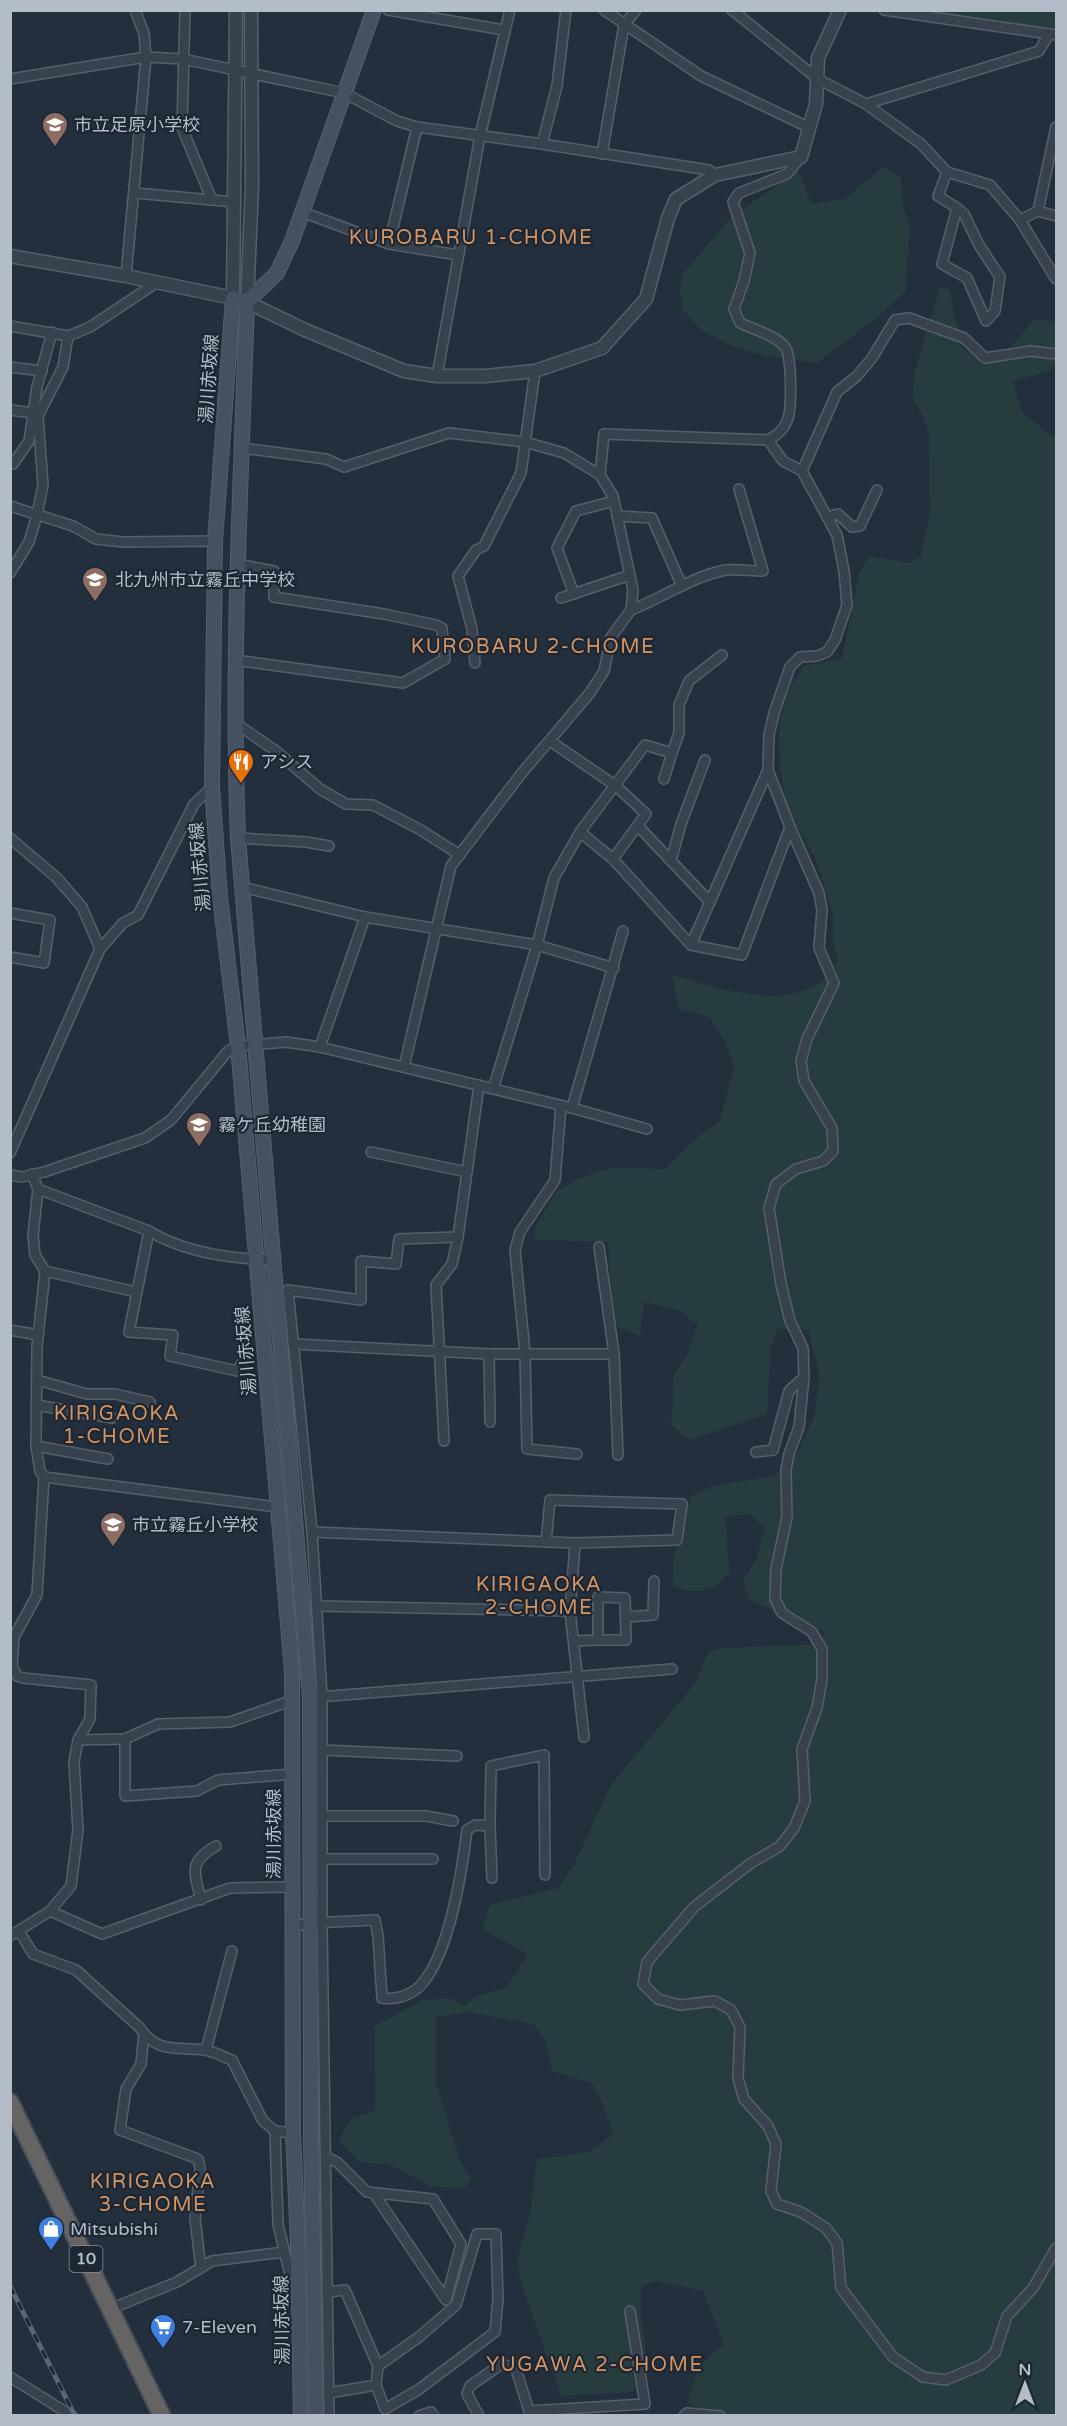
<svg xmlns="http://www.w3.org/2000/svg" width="1067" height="2426" font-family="'Varela Round','Noto Sans JP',sans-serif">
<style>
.green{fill:#263c3f}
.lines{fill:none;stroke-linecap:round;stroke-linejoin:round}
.minor-casing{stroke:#565f6c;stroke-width:12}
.tertiary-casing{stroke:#565f6c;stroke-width:15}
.secondary-casing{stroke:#565f6c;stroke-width:16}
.trunk-casing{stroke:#434c59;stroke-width:20}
.minor{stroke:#38414e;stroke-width:9}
.tertiary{stroke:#38414e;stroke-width:12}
.secondary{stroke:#465061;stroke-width:14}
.trunk{stroke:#656462;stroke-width:16}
.rail-casing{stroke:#5a6575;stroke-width:5}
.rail{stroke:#1d2633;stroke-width:3;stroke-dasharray:9;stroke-linecap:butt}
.labels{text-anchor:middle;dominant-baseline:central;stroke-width:4.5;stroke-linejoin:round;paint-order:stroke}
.shield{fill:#1d2633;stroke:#878f9c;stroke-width:1.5}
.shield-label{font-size:16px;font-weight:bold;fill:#b4bcc9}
.poi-label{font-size:18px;fill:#b4bcc9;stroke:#1d2633;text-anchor:start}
.street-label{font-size:18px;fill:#b4bcc9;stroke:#1d2633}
.neighbourhood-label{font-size:20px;letter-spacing:1.5px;fill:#d59563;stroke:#1d2633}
</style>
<rect width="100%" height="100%" fill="#242f3e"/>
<!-- green -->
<g class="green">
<polygon points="884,11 1056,11 1056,35"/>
<polygon points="884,166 901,178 902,203 910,225 906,291 879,316 817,363 766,356 734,347 702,331 683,310 680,291 683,274 731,217 798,171 812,204 845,199"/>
<path d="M940 288 949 289 963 350 995 361 1020 337 1033 320 1055 321 1056 324V360L1050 371 1013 381 1022 412 1056 439V2415H715L687 2403 699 2365 724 2344 703 2291 658 2281 643 2285C633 2313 654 2352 643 2376 641 2381 636 2387 632 2392L561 2396 520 2280 517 2261 530 2212 537 2159 589 2152 613 2134 604 2106 592 2083 552 2071 545 2039 533 2024 467 2012 436 2017V2082L460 2161 471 2178 464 2189 430 2186 389 2164 360 2163 339 2140 350 2119 375 2110 374 2026 423 2000 451 1998 464 2006 475 1997 507 1987 528 1955 482 1929 490 1905 559 1888 576 1860 611 1785 696 1682 708 1652 721 1648 819 1644 825 1632 749 1600 743 1581 756 1560 765 1528 750 1514 725 1517 730 1573C710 1593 699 1595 673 1586L674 1556 690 1497 713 1486 775 1476 797 1454 814 1416 820 1377 808 1329H778L771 1346 767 1414 689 1440 671 1425 674 1375 688 1353 697 1324 678 1310 644 1302 640 1336 613 1324 608 1242 535 1240 533 1231 557 1190 580 1178 610 1168 665 1169 687 1146 720 1120 734 1067 725 1042 710 1017 679 1010 672 975C712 986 777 1009 815 985 824 980 831 969 838 961L833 941V914L815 857 786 808 780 765 779 720 791 686 804 666 842 658 859 574 869 556 911 563 921 556 930 513 929 434 924 418 913 398 914 374Z"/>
</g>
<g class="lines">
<defs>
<g id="minor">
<polyline points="185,10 182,128 212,200"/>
<polyline points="388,10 504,30"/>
<polyline points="604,10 701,76 810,128"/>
<polyline points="732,10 818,79 866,104 921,144 947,172 990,185 1020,220 1056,279"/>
<polyline points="884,10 1056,35"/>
<polyline points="10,79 146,57 183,59 344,93 397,121 417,127 542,144 709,170 715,175"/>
<polyline points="866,104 1039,51 1049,34"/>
<polyline points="542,144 557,86 566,10"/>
<polyline points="602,154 624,25 636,10"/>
<polyline points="947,172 938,196 957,208 942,264 967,278 986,321 995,311 1000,277 979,245 964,214 957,208"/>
<polyline points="135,193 235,202"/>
<polyline points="1038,211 1056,127"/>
<polyline points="302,212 389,244 417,127"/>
<polyline points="1020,220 1038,211 1056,216"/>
<polyline points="389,244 458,255"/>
<polyline points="126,276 146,57 144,33 135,10"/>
<polyline points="10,326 68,336 90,327 156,283"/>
<polyline points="10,367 42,371"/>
<polyline points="437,376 480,136 510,10"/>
<polyline points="10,410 34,413"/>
<polyline points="768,440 783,461 802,471 837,535 844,571 847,605 835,640 827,652 817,656 800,657 790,667 774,713 769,735 768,770 790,827 819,893 822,910 819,948 834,983 807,1039 801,1061 804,1081 832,1128 833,1151 823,1161 796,1169 776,1184 769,1208 781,1284 790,1321 803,1348 804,1377 799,1427 789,1454 786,1469 787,1517 776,1569 775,1599 782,1613 812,1632 822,1649 822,1679 817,1708 802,1749 805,1801 794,1828 779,1847 751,1863 694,1907 647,1962 643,1984 658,1999 680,2005 715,2001 731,2010 740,2027 738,2078 744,2099 768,2126 776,2144 771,2191 777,2204 801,2212 826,2228 837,2243 841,2288 893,2357 923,2377 946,2380 981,2365 995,2353 1007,2316 1033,2288 1056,2248"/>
<polyline points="242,448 326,459 344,467 449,433 525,442 564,453 600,475 613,496 633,590 631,610 611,637 604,671 589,694 521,774 451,866 404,1067"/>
<polyline points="10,463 13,464 29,441 37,387 52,332"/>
<polyline points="802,471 837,392 857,376 872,358 895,320 909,318 964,338 985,358 1031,351 1056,354"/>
<path d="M600 475 604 434 768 440C776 436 784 429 787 421 792 411 792 355 785 347 775 335 755 330 740 323L734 309 744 281 750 253 733 202 739 193 787 174 801 157"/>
<polyline points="10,506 73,526 96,539 123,542 215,541"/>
<polyline points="617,516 652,518 682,586"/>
<polyline points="827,517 838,514 852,527 860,526 877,490"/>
<polyline points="10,573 29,542 37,515 43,485 38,416 63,367 68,336"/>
<polyline points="574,594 557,548 576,511 614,501"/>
<polyline points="561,598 630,575"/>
<path d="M631 610C663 598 692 576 726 570 738 569 751 571 763 571L739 489"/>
<polyline points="235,660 403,683 445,659 442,628 436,625 384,614 274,597 274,571 238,564"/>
<polyline points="475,663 472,629 458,576 476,550 484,546 521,473 535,371"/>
<polyline points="234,726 241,727 276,751 320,789 346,804 373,805 419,829 460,855"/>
<polyline points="550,741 616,786 646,814 613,859"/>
<polyline points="664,779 672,753"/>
<polyline points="638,826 710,902"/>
<polyline points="580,832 613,859 691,945 742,955 790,827"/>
<polyline points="10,838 57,878 82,907 100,949"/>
<polyline points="238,838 306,842 329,846"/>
<polyline points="671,861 681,824 705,760"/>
<polyline points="242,887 365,917 537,945 614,968"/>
<polyline points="10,913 50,920 44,963 10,957"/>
<polyline points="691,945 768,770"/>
<polyline points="320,1047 365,917"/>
<polyline points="493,1089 537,945 554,878 580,832 645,745 672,753 679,733 679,705 689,681 722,655"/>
<polyline points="561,1106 555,1180 520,1232 515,1250 525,1353 527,1449 577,1454"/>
<polyline points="572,1108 623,931"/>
<polyline points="371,1152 467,1172"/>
<polyline points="10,1153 100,949 123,923 138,915 194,804 212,787"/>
<path d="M32 1174 38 1189 149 1231C185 1253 232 1259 274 1260"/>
<polyline points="10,1175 22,1177 44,1172 145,1138 171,1120 228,1051 238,1046 286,1042 320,1047 572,1108 647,1129"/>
<polyline points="149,1231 129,1332 173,1335 170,1356 237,1371 245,1358"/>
<polyline points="599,1247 614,1354 618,1455"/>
<polyline points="45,1271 136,1292"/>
<polyline points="10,1330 38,1335"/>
<polyline points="293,1344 489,1354 614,1354"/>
<polyline points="489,1354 490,1422"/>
<polyline points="37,1380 87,1394 115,1394 150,1402"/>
<polyline points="36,1405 112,1418"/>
<polyline points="444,1441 436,1285 452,1264 458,1237 479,1085"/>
<polyline points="36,1446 108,1459"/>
<polyline points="756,1452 773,1450 789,1391 804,1377"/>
<polyline points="44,1477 277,1507"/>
<polyline points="312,1532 575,1543 570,1611 584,1737"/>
<polyline points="546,1542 550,1500 682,1504 677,1540 575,1543"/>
<polyline points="317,1606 570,1611"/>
<polyline points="626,1617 653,1615 654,1581"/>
<polyline points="575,1641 598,1640 598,1597 625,1598 626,1640 598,1640"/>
<polyline points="318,1697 672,1669"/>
<polyline points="125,1739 125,1796 197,1791 218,1780 293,1774"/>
<polyline points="78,1740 125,1739 158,1724 230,1722 293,1700"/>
<polyline points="322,1750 457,1756"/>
<polyline points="322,1816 426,1816 453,1821"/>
<polyline points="490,1826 492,1878"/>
<polyline points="322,1859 433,1859"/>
<path d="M201 1900C194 1872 188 1862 216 1846"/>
<polyline points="50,1911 102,1934 230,1888 292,1887"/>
<path d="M294 1926 311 1923 375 1920 378 1936 382 1998C395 2000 410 1996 420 1986 449 1956 462 1871 467 1830L475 1825 490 1826 491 1766 544 1755 545 1875"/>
<path d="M19 1931 33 1954 76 1970 139 2027C158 2055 177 2046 204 2050 214 2051 223 2057 232 2060L263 2121 275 2131 293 2133"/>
<polyline points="10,1936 50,1911 71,1886 78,1830 74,1762 78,1740 90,1719 91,1685 23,1678 17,1676 12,1666 14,1637 37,1595 44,1477 40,1471 36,1446 37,1347 45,1271 35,1255 33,1235 38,1189"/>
<polyline points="144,2033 141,2064 126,2089 120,2130 198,2159 200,2168 195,2219 201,2268"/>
<polyline points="206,2050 232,1951"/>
<polyline points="275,2131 278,2224 289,2271 299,2279"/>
<polyline points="326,2157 337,2162 367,2192 433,2199 461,2244 446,2300 375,2195"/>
<polyline points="327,2292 345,2290 378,2366 419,2337 456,2305 477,2234 496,2234 498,2299 495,2332 418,2390 385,2409 376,2385"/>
<polyline points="110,2309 177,2282 212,2261 284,2252"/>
<polyline points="10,2377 72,2416"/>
<polyline points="329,2393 376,2385 378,2366"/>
<polyline points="329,2416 322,1924 322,1696 312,1532 288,1290 361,1300 361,1261 396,1264 399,1239 458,1237"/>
<polyline points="419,2416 431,2412 434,2416"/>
<polyline points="479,2416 467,2394 470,2386 500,2365 515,2366 529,2411 645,2404 630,2311"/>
<polyline points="684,2416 687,2413 720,2416"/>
</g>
<g id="tertiary">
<polyline points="251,10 252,187 247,302 305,330 404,371 437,376 485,376 535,371 602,348 646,299 668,218 676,199 715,175 801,157 816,104 818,58 840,10"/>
<polyline points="10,256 126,276 233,298 236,10"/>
</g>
<g id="secondary">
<polyline points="247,302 233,298 215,541 212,787 220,897 238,1046 292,1670 293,2133 298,2246 301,2416"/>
<path d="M316 2416 311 2138 310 1698 238 838C231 660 241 481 247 302L277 273 292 241 374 10"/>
</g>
<polyline id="trunk" points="10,2102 162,2416"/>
</defs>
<!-- minor casing -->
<use href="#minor" class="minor-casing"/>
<!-- tertiary casing -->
<use href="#tertiary" class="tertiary-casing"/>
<!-- secondary casing -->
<use href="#secondary" class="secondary-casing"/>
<!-- trunk casing -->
<use href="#trunk" class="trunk-casing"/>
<!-- minor -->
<use href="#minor" class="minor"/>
<!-- tertiary -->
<use href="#tertiary" class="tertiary"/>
<!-- secondary -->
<use href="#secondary" class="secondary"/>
<!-- trunk -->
<use href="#trunk" class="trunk"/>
<defs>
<polyline id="rail" points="10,2286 75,2416"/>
</defs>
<!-- rail casing -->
<use href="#rail" class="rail-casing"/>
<!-- rail -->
<use href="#rail" class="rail"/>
</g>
<!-- icons -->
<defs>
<symbol id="school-pin" viewBox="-11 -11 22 30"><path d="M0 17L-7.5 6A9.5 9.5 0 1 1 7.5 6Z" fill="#8d6e63" stroke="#1d2633"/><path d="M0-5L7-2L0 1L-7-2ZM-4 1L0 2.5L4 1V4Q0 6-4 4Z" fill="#fff"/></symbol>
<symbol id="restaurant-pin" viewBox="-11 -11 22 30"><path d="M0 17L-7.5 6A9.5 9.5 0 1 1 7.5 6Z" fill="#e8710a" stroke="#1d2633"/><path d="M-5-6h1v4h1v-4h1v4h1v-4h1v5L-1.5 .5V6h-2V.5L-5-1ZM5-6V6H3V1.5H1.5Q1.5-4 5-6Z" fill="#fff"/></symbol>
<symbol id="shop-pin" viewBox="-11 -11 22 30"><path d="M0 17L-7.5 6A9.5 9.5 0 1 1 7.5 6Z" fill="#3f7fe0" stroke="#1d2633"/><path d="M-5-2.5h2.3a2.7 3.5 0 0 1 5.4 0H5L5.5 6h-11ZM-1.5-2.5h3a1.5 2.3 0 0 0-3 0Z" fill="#fff"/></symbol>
<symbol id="supermarket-pin" viewBox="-11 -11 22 30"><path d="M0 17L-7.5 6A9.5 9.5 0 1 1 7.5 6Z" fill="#3f7fe0" stroke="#1d2633"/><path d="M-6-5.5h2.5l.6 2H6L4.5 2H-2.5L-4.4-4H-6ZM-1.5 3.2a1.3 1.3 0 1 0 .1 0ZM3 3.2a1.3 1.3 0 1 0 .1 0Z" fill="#fff"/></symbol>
</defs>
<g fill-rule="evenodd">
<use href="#school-pin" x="40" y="110" width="30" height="40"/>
<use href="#school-pin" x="80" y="565" width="30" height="40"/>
<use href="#restaurant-pin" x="226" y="747" width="30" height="40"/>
<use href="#school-pin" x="184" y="1110" width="30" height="40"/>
<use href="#school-pin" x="98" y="1510" width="30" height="40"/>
<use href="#shop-pin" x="36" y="2214" width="30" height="40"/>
<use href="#supermarket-pin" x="148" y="2312" width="30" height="40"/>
</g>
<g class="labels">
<!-- shield labels -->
<rect class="shield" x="69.5" y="2246" width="33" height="26" rx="4.5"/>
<g class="shield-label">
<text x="86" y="2259">10</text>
</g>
<!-- poi labels -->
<g class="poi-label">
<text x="74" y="125">市立足原小学校</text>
<text x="115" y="580">北九州市立霧丘中学校</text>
<text x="260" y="762">アシス</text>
<text x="218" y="1125">霧ケ丘幼稚園</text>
<text x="132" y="1525">市立霧丘小学校</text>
<text x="70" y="2229">Mitsubishi</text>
<text x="182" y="2327">7-Eleven</text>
</g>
<!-- street labels -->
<g class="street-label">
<text transform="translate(209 379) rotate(-86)">湯川赤坂線</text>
<text transform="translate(200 867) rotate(-95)">湯川赤坂線</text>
<text transform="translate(246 1351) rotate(-95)">湯川赤坂線</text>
<text transform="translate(274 1834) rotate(-90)">湯川赤坂線</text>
<text transform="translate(282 2320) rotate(-91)">湯川赤坂線</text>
</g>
<!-- neighbourhood labels -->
<g class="neighbourhood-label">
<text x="471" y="238">KUROBARU 1-CHOME</text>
<text x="533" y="647">KUROBARU 2-CHOME</text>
<text x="117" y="1414">KIRIGAOKA<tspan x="117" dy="23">1-CHOME</tspan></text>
<text x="539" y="1585">KIRIGAOKA<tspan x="539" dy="23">2-CHOME</tspan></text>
<text x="153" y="2182">KIRIGAOKA<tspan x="153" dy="23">3-CHOME</tspan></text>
<text x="595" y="2365">YUGAWA 2-CHOME</text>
</g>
</g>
<!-- border -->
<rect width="1067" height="2426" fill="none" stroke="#b4bcc9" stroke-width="24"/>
<!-- north arrow -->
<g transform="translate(1025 2384)" stroke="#1d2633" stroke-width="4.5" paint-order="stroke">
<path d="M0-4.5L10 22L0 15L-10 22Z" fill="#b4bcc9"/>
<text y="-9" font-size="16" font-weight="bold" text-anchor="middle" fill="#b4bcc9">N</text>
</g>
</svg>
